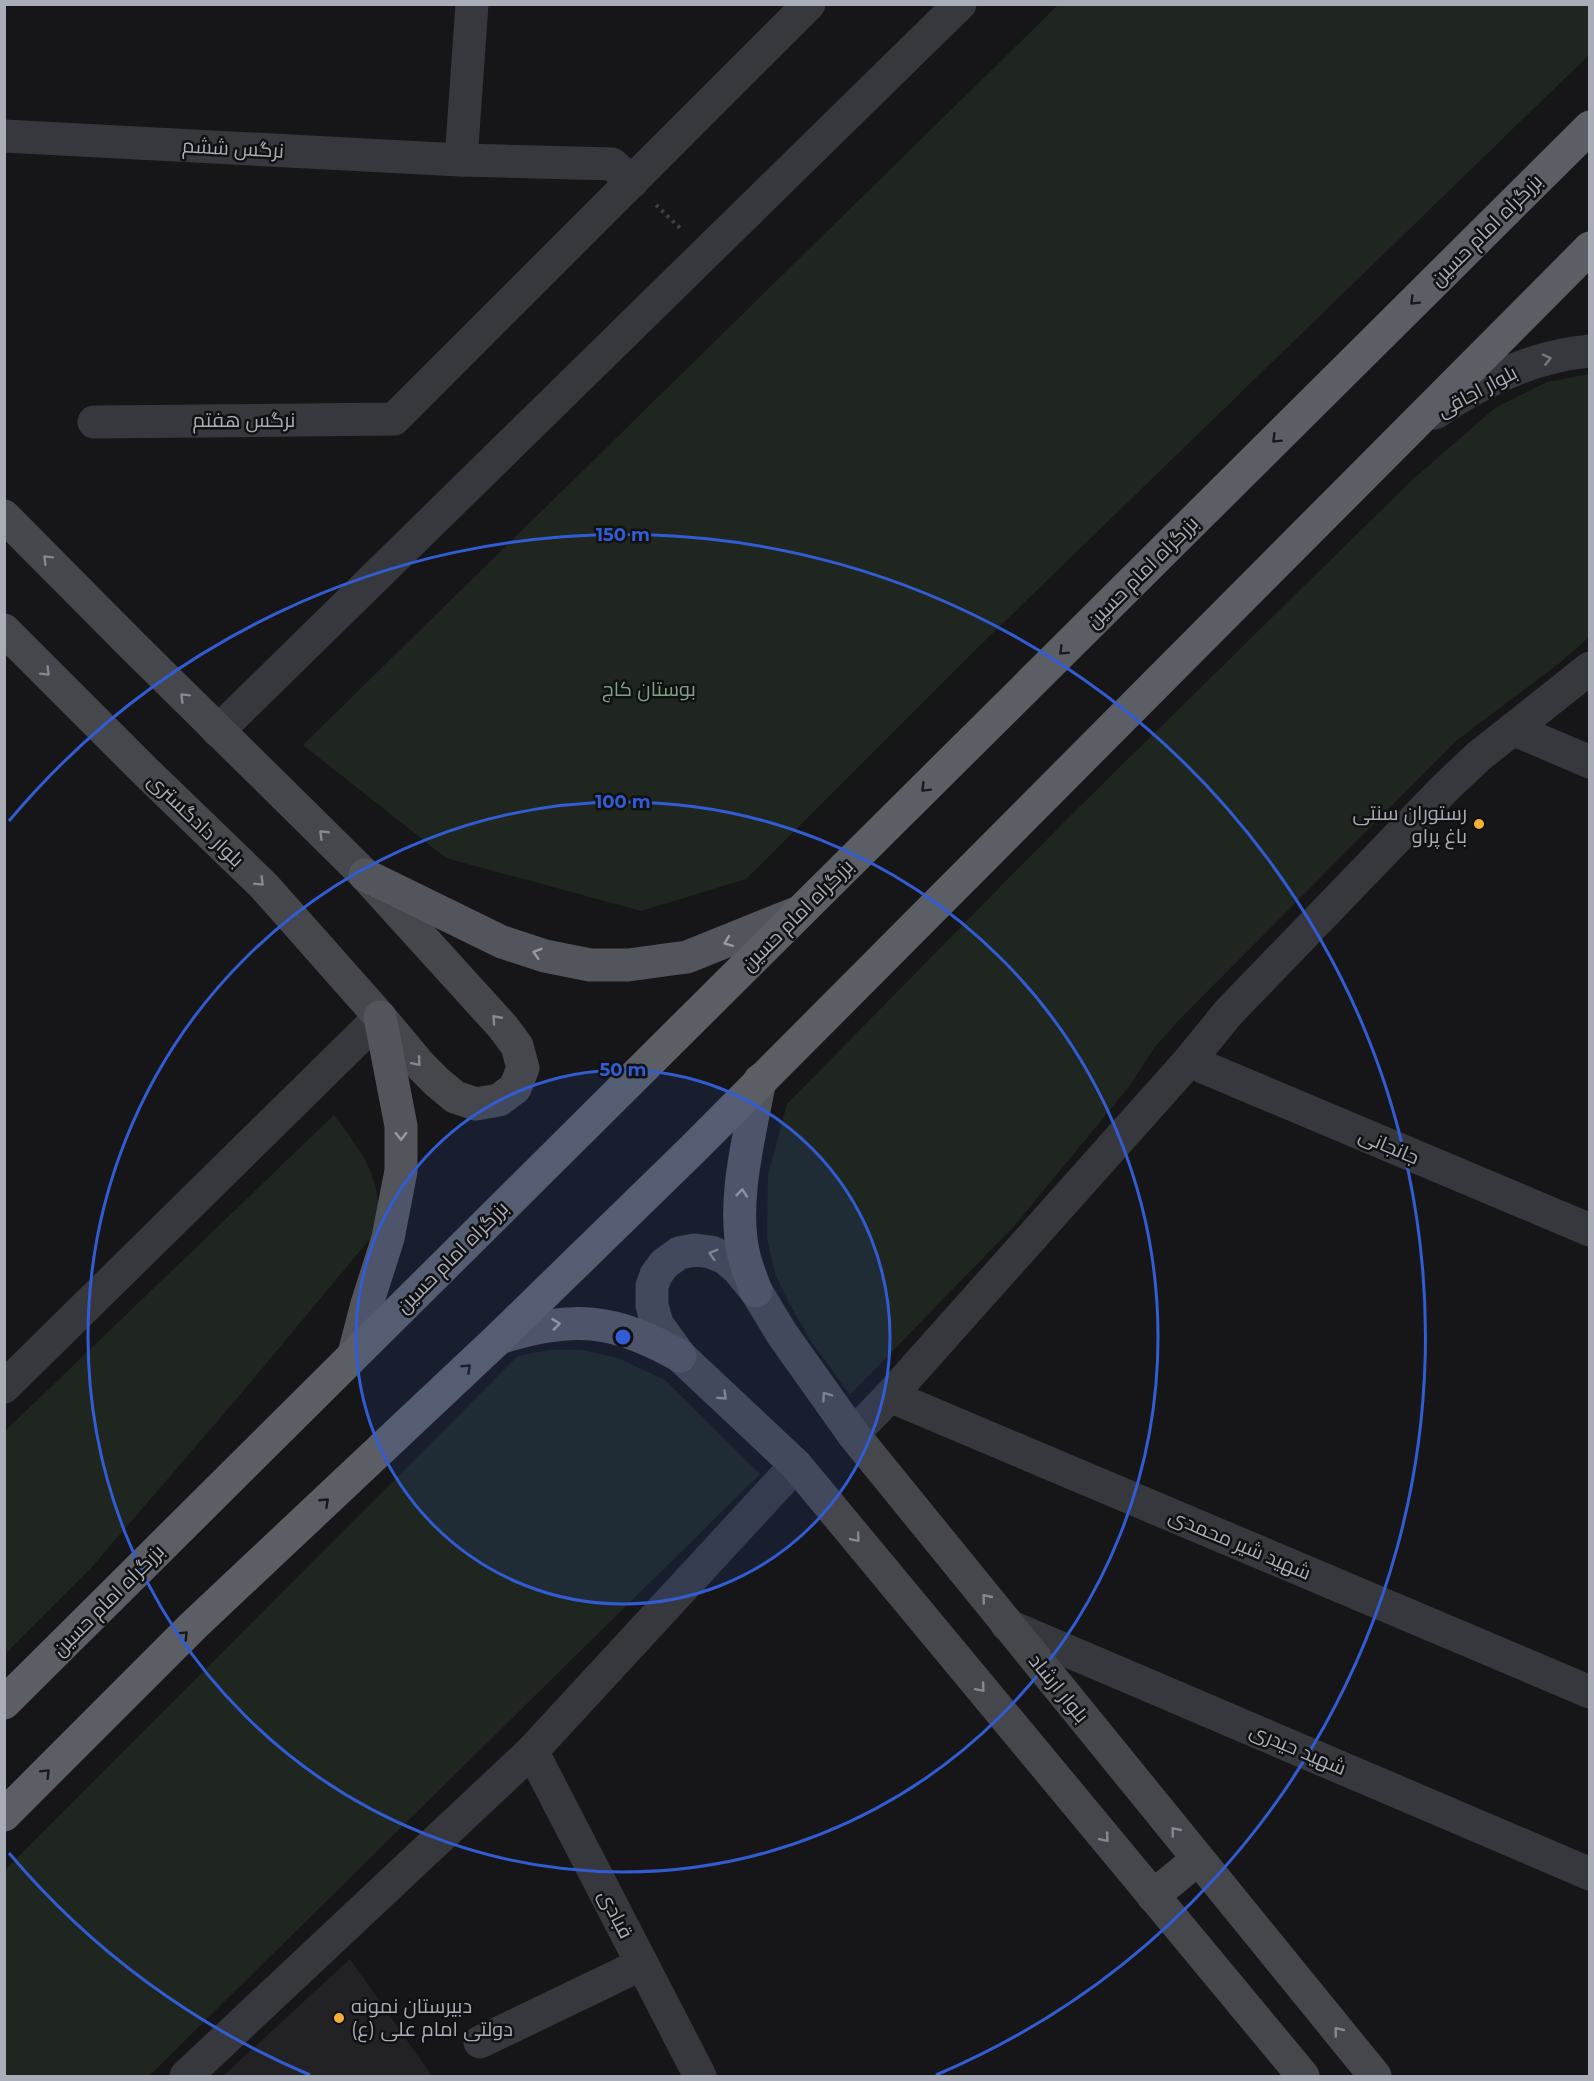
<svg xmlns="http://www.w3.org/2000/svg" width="1594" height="2081" font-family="Montserrat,Cairo,sans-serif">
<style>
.built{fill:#222225}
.green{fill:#1e261f}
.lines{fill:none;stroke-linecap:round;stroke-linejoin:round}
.path{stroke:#3d3f44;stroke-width:4;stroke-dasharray:3 4.5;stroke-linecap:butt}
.minor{stroke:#37383d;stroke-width:33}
.tertiary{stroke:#37383d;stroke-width:33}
.secondary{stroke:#45474d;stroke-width:33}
.primary{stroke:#53555c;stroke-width:33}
.trunk{stroke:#5b5e65;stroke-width:33}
.oneway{stroke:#18191b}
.oneway2{stroke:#757881}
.oneway3{stroke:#858993}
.oneway4{stroke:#979ba6}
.ring{fill:none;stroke:#325cd3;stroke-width:3}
.poi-dot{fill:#f2b134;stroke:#111113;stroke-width:2}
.labels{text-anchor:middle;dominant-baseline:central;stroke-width:5;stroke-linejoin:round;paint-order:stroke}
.street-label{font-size:20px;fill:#a8adb8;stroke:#111113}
.park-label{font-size:20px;fill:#7fa381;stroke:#111113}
.poi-label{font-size:20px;fill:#a8adb8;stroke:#111113;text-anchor:end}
.centre{fill:#325cd3;stroke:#111113;stroke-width:3}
.ring-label{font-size:18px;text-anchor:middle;font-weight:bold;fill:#325cd3;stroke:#111113;stroke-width:5;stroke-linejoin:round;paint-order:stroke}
</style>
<rect width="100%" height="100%" fill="#161618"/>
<!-- built -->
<polygon class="built" points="350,1959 432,2076 223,2076"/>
<!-- green -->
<g class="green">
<polygon points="1058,5 1589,5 1589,55 964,661 746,879 641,911 446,858 303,745"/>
<polygon points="1589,374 1589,637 1561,662 1456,741 1181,1018 1154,1048 1128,1088 1015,1225 850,1395 811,1341 789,1303 775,1274 767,1238 768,1175 787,1104 1066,820 1412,480 1495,408 1547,382"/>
<path d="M334 1115C365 1157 379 1173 380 1227L245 1389 92 1567 5 1654V1431Z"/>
<polygon points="549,1350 582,1350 618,1358 665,1380 760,1474 149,2076 5,2076 5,1870 518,1356"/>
</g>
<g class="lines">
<!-- path -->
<polyline class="path" points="656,205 681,229"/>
<!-- minor -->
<g class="minor">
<polyline points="4,136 461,160 612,164 632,182"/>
<polyline points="461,160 472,4"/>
<polyline points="94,422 394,419 809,4"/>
<polyline points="1515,730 1590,762"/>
<polyline points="218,731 960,4"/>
<polyline points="1189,1061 1590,1230"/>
<polyline points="890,1396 1590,1692"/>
<polyline points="853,1434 890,1396 1189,1061 1228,1013 1445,788 1479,756 1590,668"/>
<polyline points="1007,1625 1590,1874"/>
<polyline points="532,1751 700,2076"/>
<polyline points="480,2042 642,1964"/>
<polyline points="186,2076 532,1751 796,1465"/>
</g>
<!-- tertiary -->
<g class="tertiary">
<path d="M1435 413C1481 381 1533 356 1590 351"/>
<polyline points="4,1387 380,1017"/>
</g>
<!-- secondary -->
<g class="secondary">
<polyline points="4,516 133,646 365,875 503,1027 517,1046 523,1068 515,1088 499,1100 476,1104 455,1097 437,1082 421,1066 380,1017 264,886 147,773 4,630"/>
<polyline points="1153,1896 1198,1859"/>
<polyline points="1303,2076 796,1465 680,1356 657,1324 652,1305 652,1286 656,1275 664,1264 679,1253 695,1250 711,1252 725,1258 738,1269 756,1291 782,1334 853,1434 1375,2076"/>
</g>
<!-- primary -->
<g class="primary">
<polyline points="365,875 502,942 545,956 590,965 628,965 687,957 799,912"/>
<path d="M756 1291C752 1280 747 1268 744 1256 731 1202 750 1134 760 1080"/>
<path d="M499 1338C573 1315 613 1318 680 1356"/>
<polyline points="354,1354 367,1304 388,1238 401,1171 401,1126 380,1017"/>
</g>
<!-- trunk -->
<g class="trunk">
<polyline points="4,1703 1590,127"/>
<polyline points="4,1815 193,1626 499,1338 694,1148 1590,248"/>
</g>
</g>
<!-- one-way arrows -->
<defs><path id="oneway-chevron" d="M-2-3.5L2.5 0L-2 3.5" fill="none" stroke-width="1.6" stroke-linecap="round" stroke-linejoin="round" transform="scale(1.5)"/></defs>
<g class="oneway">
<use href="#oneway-chevron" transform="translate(1414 301) rotate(135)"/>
<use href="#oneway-chevron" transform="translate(1276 439) rotate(135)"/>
<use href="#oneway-chevron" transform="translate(1063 651) rotate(135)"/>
<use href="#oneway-chevron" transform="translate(925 788) rotate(135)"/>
<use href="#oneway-chevron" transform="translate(467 1368) rotate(-43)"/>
<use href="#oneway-chevron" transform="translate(325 1502) rotate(-43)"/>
<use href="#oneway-chevron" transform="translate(184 1635) rotate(-45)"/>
<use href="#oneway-chevron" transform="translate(46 1773) rotate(-45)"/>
</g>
<use class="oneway2" href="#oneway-chevron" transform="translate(1547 359) rotate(-14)"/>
<g class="oneway3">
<use href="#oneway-chevron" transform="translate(47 559) rotate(-135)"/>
<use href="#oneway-chevron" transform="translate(46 672) rotate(45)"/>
<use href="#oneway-chevron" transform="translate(184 697) rotate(-135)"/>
<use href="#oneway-chevron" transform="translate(323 834) rotate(-136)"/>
<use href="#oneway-chevron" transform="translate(260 882) rotate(45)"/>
<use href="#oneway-chevron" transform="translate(496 1019) rotate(-132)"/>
<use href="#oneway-chevron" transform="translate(417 1062) rotate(49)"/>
<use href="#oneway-chevron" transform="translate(713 1254) rotate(-163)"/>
<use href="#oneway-chevron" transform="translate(723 1396) rotate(43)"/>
<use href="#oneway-chevron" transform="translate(826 1396) rotate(-125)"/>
<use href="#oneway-chevron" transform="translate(856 1538) rotate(50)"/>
<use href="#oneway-chevron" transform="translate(986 1598) rotate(-129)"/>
<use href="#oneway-chevron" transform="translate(981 1688) rotate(50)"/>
<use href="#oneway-chevron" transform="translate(1175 1831) rotate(-129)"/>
<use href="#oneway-chevron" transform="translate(1105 1838) rotate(50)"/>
<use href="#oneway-chevron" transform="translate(1338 2031) rotate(-129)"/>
</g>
<g class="oneway4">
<use href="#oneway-chevron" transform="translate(728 942) rotate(159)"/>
<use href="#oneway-chevron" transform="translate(537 953) rotate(-163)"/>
<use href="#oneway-chevron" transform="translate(401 1136) rotate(89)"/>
<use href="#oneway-chevron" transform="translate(742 1193) rotate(-84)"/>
<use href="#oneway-chevron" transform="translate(556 1324) rotate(-7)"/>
</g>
<!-- distance rings -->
<circle cx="623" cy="1337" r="267" fill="#325cd3" fill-opacity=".12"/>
<g class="ring">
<circle cx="623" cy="1337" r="267"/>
<circle cx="623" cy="1337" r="535"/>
<path d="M310 2075A802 802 0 0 1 9 1853M9 821A802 802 0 1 1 936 2075"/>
</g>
<!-- markers -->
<g class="poi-dot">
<circle cx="1479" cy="824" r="6"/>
<circle cx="339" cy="2018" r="6"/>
</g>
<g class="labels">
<!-- street labels -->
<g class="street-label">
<text transform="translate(233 148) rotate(3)">نرگس ششم</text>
<text transform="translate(1486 230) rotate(-45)">بزرگراه امام حسین</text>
<text transform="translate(1477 391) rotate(-28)">بلوار اجاقی</text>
<text x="244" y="420">نرگس هفتم</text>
<text transform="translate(1142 572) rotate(-45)">بزرگراه امام حسین</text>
<text transform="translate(196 820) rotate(44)">بلوار دادگستری</text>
<text transform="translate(797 915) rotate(-45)">بزرگراه امام حسین</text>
<text transform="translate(1389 1146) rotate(23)">جانجانی</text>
<text transform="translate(452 1257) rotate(-45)">بزرگراه امام حسین</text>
<text transform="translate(1240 1544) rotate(23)">شهید شیر محمدی</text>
<text transform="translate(108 1600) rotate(-45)">بزرگراه امام حسین</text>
<text transform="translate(1059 1688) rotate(51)">بلوار ارشاد</text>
<text transform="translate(1298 1749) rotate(23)">شهید حیدری</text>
<text transform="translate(616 1914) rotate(63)">قبادی</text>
</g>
<!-- park labels -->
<g class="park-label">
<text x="649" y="689">بوستان کاج</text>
</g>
<!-- poi labels -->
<g class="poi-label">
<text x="1467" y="813">رستوران سنتی<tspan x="1467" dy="23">باغ پراو</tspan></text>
<text x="351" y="2006" text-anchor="start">دبیرستان نمونه<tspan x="351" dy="23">دولتی امام علی (ع)</tspan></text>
</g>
</g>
<circle cx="623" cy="1337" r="9" class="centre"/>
<g class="ring-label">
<text x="623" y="541">150 m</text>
<text x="623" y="808">100 m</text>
<text x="623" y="1076">50 m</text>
</g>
<!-- border -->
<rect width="1594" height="2081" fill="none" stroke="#a8adb8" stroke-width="12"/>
</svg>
